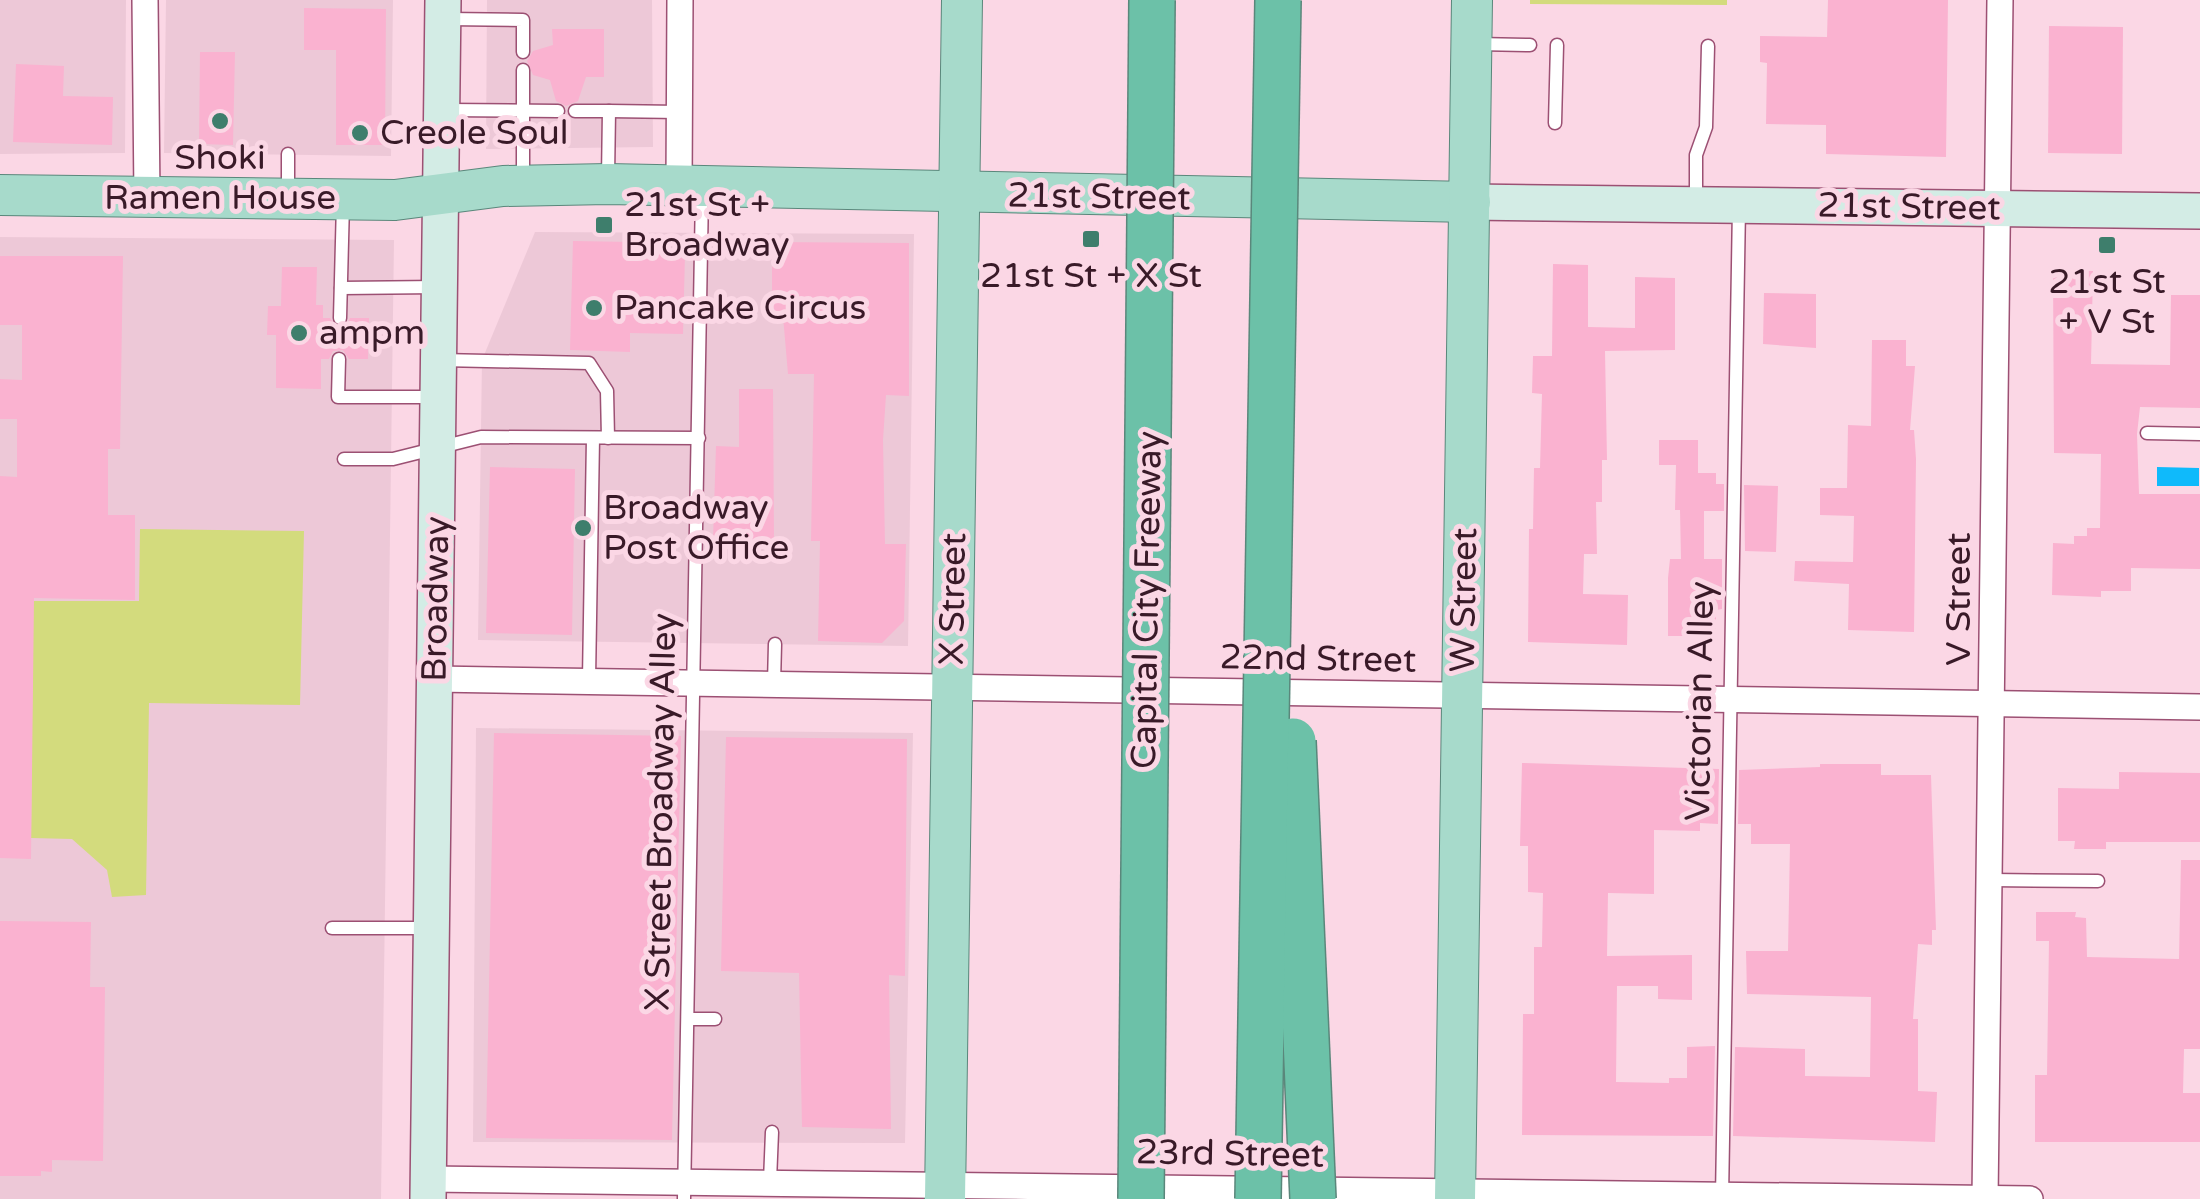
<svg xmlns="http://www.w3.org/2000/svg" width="2200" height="1199" font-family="'Varela Round',sans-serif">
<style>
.built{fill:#edc8d7}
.green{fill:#d3db7d}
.water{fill:#0fbafb}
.building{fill:#fab2d0}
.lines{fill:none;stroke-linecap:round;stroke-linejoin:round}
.lane-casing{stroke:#9c5073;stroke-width:15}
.street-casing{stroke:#9c5073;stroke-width:28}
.secondary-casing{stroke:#9c5073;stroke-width:38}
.primary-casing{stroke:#5a877b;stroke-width:42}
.lane{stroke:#fff;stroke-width:12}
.street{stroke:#fff;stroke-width:25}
.secondary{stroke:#d3ece5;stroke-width:35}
.primary{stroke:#a7dacb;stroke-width:40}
.highway-bridge-casing{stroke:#5a877b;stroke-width:48;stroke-linecap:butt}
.highway-bridge{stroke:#6cc1a8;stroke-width:45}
.poi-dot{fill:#3e7e6c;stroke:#fbd7e5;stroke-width:4}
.labels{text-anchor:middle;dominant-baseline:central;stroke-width:10;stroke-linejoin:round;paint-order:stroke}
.poi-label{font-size:35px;fill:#391a28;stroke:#fbd7e5;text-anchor:start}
.street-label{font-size:35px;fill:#391a28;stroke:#fbd7e5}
</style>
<rect width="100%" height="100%" fill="#fbd7e5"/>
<!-- built -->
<g class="built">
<polygon points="0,0 126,0 125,153 0,154"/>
<polygon points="166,0 393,0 391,156 164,153"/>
<polygon points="487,0 652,0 653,147 486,149"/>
<polygon points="535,232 914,234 908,646 478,640 482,360"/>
<polygon points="0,237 394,240 381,1199 0,1199"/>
<polygon points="476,728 913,733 905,1143 473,1142"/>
</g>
<!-- green -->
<g class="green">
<polygon points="1530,0 1727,0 1727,5 1530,4"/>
<polygon points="140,529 304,531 300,705 149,703 146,895 112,897 107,870 72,839 31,838 33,601 139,601"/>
</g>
<!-- water -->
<polygon class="water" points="2157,467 2199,468 2199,486 2157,486"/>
<!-- building -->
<g class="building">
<polygon points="1828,0 1948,0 1946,157 1826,154 1826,125 1766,124 1767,63 1760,62 1760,36 1827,37"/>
<polygon points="304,8 386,9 385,145 336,145 336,50 304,50"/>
<polygon points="2049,26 2123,27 2122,154 2048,153"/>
<polygon points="552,29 604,29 604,77 586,77 578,101 566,106 556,101 550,80 533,75 527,61 533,51 553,45"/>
<polygon points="200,52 235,52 233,145 199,144"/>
<polygon points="16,64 64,66 63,96 113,97 112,145 13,142"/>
<polygon points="573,241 633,242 633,253 685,254 683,334 630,333 630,352 570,350"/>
<polygon points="772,242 909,243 909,396 886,395 883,440 885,544 906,544 904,621 882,643 818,641 820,541 811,541 814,374 788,374 783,316 772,316"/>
<polygon points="0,256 123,256 120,449 108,449 108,515 135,515 135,600 34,598 31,859 0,858 0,476 17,477 17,419 0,419 0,379 22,380 22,325 0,325"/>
<polygon points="1553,264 1588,265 1588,327 1635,328 1635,277 1675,278 1675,350 1605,351 1607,460 1602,460 1602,502 1596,502 1597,554 1584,554 1583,594 1628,595 1627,645 1528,642 1529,529 1533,529 1534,468 1540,468 1542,394 1532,393 1533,356 1552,356"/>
<polygon points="282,267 317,267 316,305 323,305 323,318 330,318 336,327 346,326 350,318 369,318 368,359 349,359 343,350 333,351 329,359 321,359 321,389 276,388 276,335 267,335 268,306 281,306"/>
<polygon points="2053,270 2093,271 2091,364 2170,365 2171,295 2200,295 2200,408 2140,407 2137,434 2139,494 2200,494 2200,569 2131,568 2131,591 2101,591 2101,597 2052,595 2053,543 2074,544 2074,536 2087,536 2087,528 2100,528 2101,454 2054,453"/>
<polygon points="1764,293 1816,294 1816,348 1763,344"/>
<polygon points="1872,340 1906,340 1906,366 1915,366 1910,430 1914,430 1916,459 1914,632 1848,630 1849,584 1794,581 1795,561 1853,562 1854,516 1820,515 1820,488 1847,488 1848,425 1871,426"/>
<polygon points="739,389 773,389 774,540 713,540 716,446 739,447"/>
<polygon points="1659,440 1698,440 1698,473 1716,473 1716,484 1724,484 1724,511 1704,511 1704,559 1722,559 1722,609 1716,610 1716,636 1668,636 1668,578 1670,559 1681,559 1680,510 1675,510 1676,465 1659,465"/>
<polygon points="490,467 575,469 572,635 486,633"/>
<polygon points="1744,485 1778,486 1776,552 1745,551"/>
<polygon points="494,733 681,736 672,1140 486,1138"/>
<polygon points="726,737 907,739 905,976 889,975 891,1129 802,1127 799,973 721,971"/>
<polygon points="1522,763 1719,769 1718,824 1700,823 1700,831 1654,830 1654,894 1608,893 1607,956 1692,955 1692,1000 1658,999 1658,986 1617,986 1616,1082 1669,1083 1669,1078 1687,1078 1687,1047 1715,1046 1713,1136 1522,1135 1523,1014 1534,1014 1534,947 1542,947 1543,893 1528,892 1528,846 1520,846"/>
<polygon points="1820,764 1881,764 1881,775 1931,775 1936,930 1932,930 1932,945 1918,944 1913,1019 1918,1019 1918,1091 1937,1092 1935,1142 1733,1136 1735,1047 1805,1049 1805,1076 1870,1077 1871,997 1747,994 1746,951 1788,951 1790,844 1751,844 1751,824 1738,824 1739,770 1820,767"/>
<polygon points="2119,772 2200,773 2200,842 2106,842 2106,849 2074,849 2075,841 2058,841 2058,788 2119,789"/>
<polygon points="2181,860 2200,860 2200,1049 2184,1049 2183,1093 2200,1093 2200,1142 2035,1142 2035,1075 2047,1075 2049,941 2036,941 2036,912 2076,912 2075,917 2086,918 2087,957 2179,959"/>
<polygon points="0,921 91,922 90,987 105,987 103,1161 52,1160 52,1172 41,1171 41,1176 0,1176"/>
</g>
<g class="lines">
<defs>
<g id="lane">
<polyline points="447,19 523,20 523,52"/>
<polyline points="1477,44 1530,45"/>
<polyline points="446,110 558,111"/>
<polyline points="575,111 609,111 608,177"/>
<polyline points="609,111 679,112"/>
<polyline points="1555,123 1557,45"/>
<polyline points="523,178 523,70"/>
<polyline points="288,192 288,154"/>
<polyline points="1696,202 1696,155 1706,127 1708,46"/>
<polyline points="341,288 438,287"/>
<polyline points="340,318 343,203"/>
<polyline points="339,359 338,397 437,397"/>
<polyline points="441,360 589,363 607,391 608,438"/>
<polyline points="2147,433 2200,434"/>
<polyline points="344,459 393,459 481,437 699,438"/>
<polyline points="589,679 593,438"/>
<polyline points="774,683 775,644"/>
<polyline points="1991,880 2098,881"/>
<polyline points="332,928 427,928"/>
<polyline points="688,1019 715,1019"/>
<polyline points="770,1181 772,1132"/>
<polyline points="1722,1197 1739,207"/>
<polyline points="684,1199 702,193"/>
</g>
<g id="street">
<polyline points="145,0 147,197"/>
<polyline points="679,185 680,0"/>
<polyline points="435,679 2200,707"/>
<polyline points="428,1179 2030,1199"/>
<polyline points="1985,1199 2000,0"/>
</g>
<g id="secondary">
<polyline points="1470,202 2200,211"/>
<polyline points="428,1199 443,0"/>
</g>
<g id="primary">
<polyline points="0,195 395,200 503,186 608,184 1470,202"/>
<polyline points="945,1199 962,0"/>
<polyline points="1455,1199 1472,0"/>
</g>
</defs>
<!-- lane casing -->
<use href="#lane" class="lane-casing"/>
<!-- street casing -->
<use href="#street" class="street-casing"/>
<!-- secondary casing -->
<use href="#secondary" class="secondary-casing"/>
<!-- primary casing -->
<use href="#primary" class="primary-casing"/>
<!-- lane -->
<use href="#lane" class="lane"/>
<!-- street -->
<use href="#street" class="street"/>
<!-- secondary -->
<use href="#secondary" class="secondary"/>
<!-- primary -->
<use href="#primary" class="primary"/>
<defs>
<g id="highway-bridge">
<polyline points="1293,741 1313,1199"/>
<polyline points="1141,1199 1152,0"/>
<polyline points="1258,1199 1278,0"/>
</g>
</defs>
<!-- highway-bridge casing -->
<use href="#highway-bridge" class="highway-bridge-casing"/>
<!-- highway-bridge -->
<use href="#highway-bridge" class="highway-bridge"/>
</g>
<!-- markers -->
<g class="poi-dot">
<circle cx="220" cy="121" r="10"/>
<circle cx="360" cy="133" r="10"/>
<rect x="594" y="215" width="20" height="20" rx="5"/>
<rect x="1081" y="229" width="20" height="20" rx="5"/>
<rect x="2097" y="235" width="20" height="20" rx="5"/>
<circle cx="594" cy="308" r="10"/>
<circle cx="299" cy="333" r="10"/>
<circle cx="583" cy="528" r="10"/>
</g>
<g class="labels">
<!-- poi labels -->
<g class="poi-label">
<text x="380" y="133">Creole Soul</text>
<text x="220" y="158" text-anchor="middle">Shoki<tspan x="220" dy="40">Ramen House</tspan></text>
<text x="624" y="205">21st St +<tspan x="624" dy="40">Broadway</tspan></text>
<text x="1091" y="276" text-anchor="middle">21st St + X St</text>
<text x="2107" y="282" text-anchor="middle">21st St<tspan x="2107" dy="40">+ V St</tspan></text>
<text x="614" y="308">Pancake Circus</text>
<text x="319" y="333">ampm</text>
<text x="603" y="508">Broadway<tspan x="603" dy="40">Post Office</tspan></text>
</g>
<!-- street labels -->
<g class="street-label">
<text transform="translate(1099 197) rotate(1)">21st Street</text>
<text transform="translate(1909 207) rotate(1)">21st Street</text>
<text transform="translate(436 599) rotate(-89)">Broadway</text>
<text transform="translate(953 599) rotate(-89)">X Street</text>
<text transform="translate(1959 599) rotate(-90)">V Street</text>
<text transform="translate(1147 600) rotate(-89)">Capital City Freeway</text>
<text transform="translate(1464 600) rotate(-89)">W Street</text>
<text transform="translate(1318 659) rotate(1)">22nd Street</text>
<text transform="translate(1700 701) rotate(-89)">Victorian Alley</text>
<text transform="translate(661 812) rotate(-89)">X Street Broadway Alley</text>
<text transform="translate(1230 1154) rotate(1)">23rd Street</text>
</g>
</g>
</svg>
